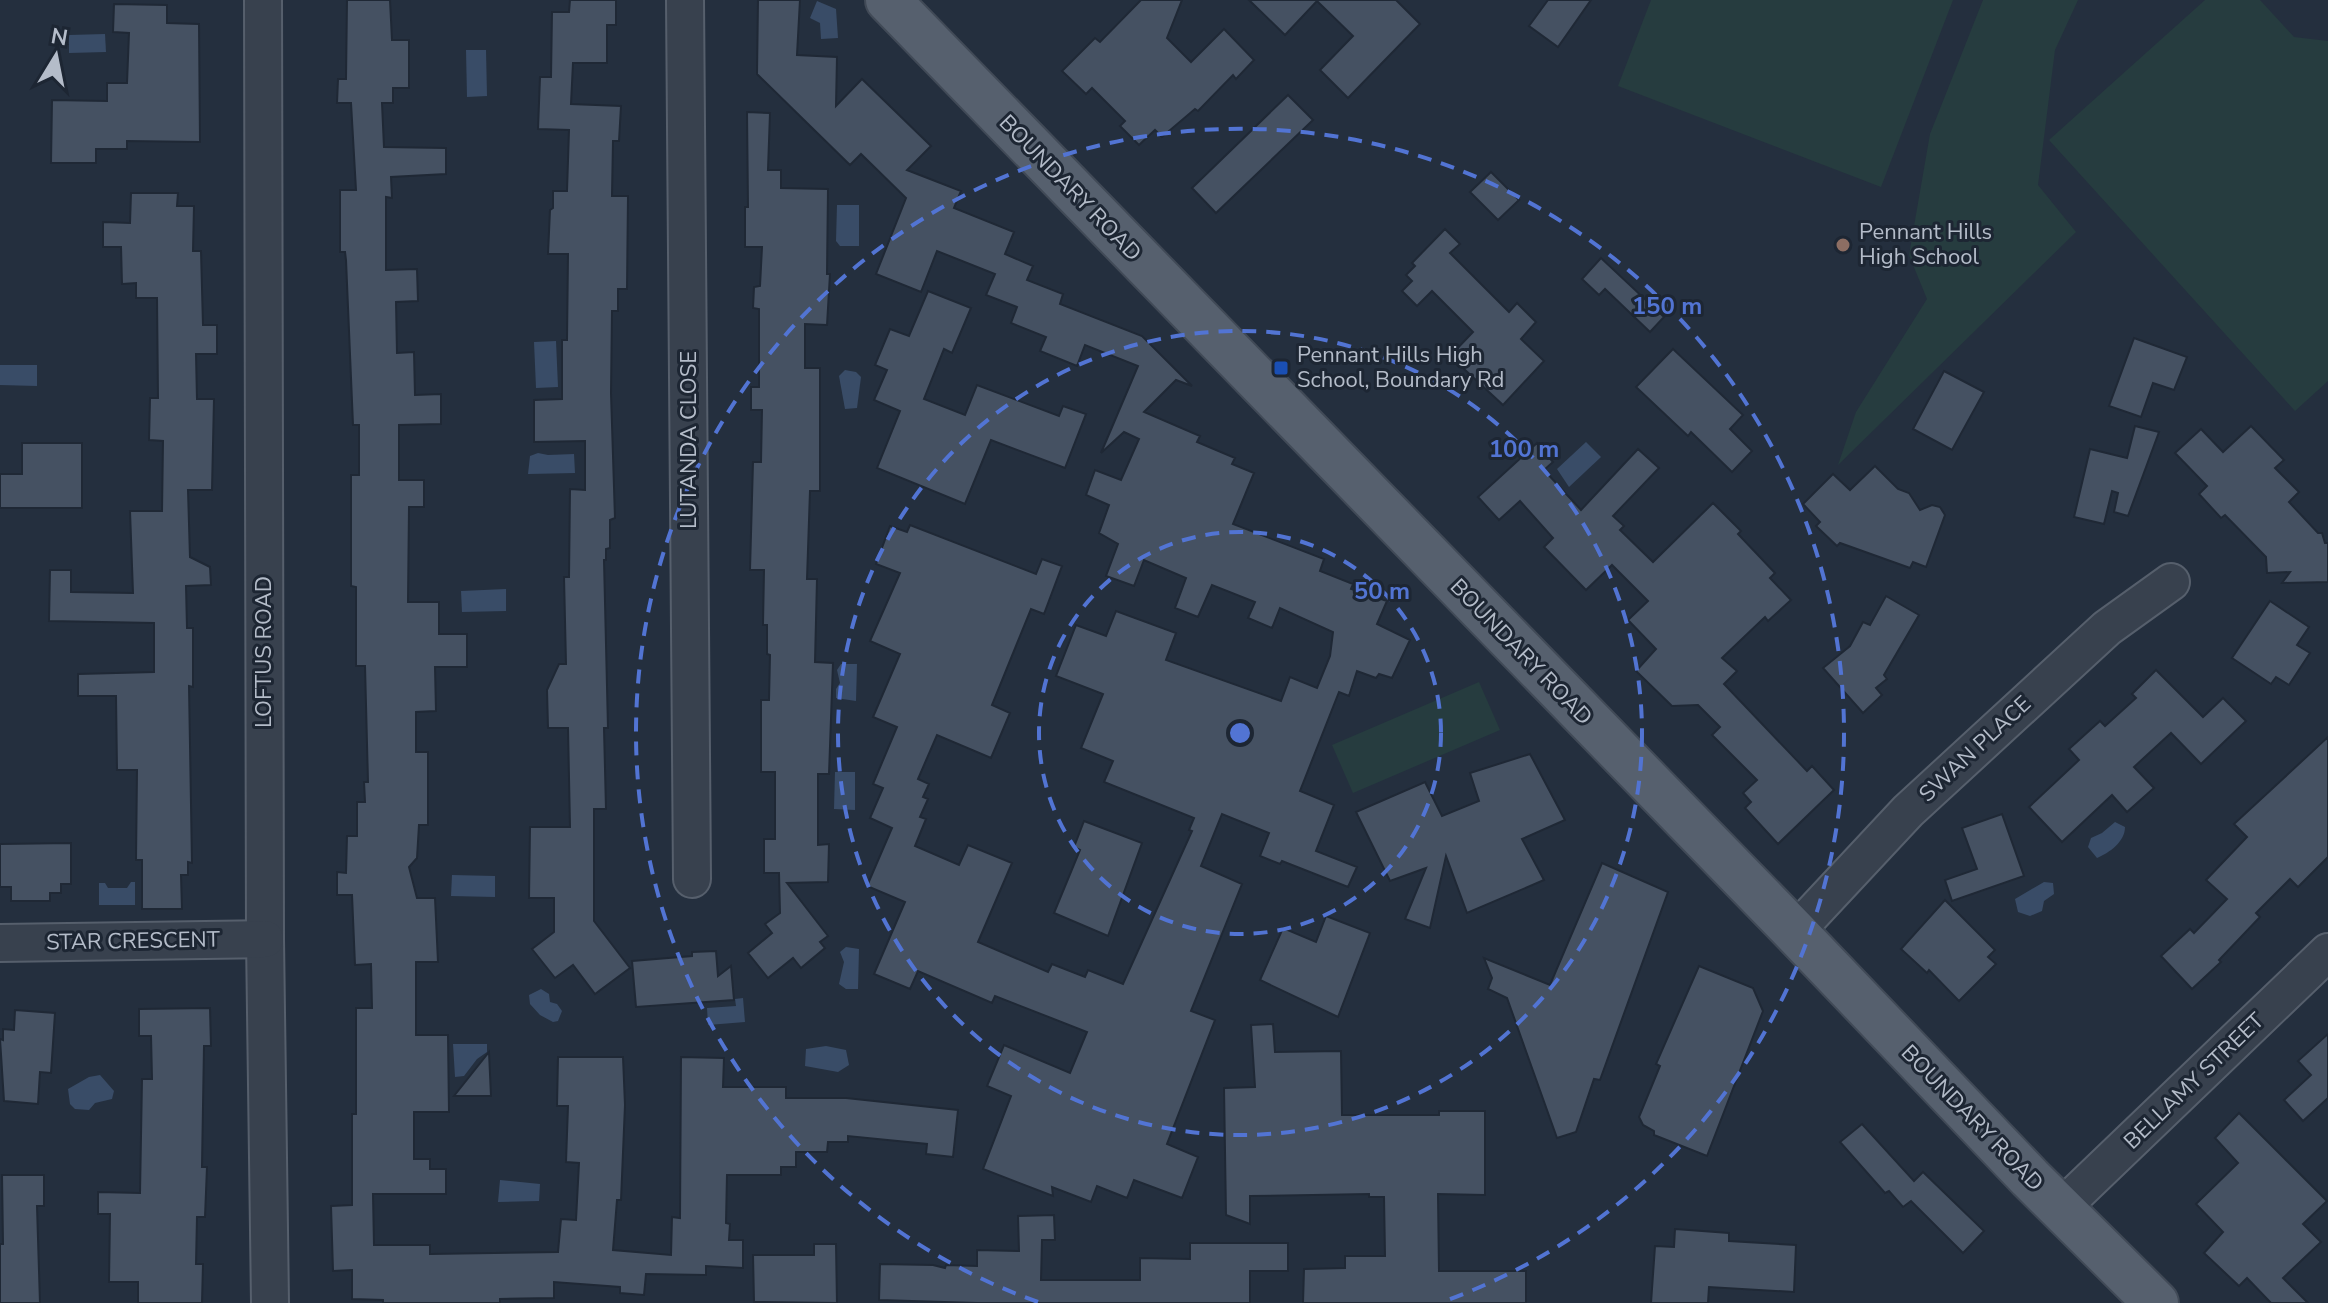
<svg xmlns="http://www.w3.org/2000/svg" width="2328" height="1303" font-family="'Nunito Sans',sans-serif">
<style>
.green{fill:#263c3f}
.water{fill:#394c67}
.building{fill:#455162;stroke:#1f2835;stroke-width:2}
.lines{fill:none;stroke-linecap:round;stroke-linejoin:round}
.minor-casing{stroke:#565f6c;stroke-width:40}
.major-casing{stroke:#414a57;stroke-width:48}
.minor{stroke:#38414e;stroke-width:36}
.major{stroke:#56606e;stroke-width:44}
.ring{fill:none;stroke:#5274d3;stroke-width:4;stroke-dasharray:14 10}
.education-dot{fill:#8d6e63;stroke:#1d2633;stroke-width:3}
.transit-dot{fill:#1a4fb4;stroke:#1d2633;stroke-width:3}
.labels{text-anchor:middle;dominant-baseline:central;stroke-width:6;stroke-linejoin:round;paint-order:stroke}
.street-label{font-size:22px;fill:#b4bcc9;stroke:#1d2633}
.poi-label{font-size:22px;fill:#b4bcc9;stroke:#1d2633;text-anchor:start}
.centre{fill:#5274d3;stroke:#1d2633;stroke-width:4}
.ring-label{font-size:24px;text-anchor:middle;font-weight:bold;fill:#5274d3;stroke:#1d2633;stroke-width:6;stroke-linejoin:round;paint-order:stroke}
</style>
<rect width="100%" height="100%" fill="#242f3e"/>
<!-- green -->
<g class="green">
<polygon points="1651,0 1953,0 1881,187 1618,86"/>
<polygon points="1983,0 2078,0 2055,50 2038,185 2076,232 1838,465 1856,412 1927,299 1909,255 1930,134"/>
<polygon points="2205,0 2260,0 2294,37 2328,41 2328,381 2295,411 2049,140"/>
<polygon points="1479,682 1500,730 1353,793 1332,745"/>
</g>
<!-- water -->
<g class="water">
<polygon points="817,1 836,9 838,38 821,39 820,23 810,18"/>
<polygon points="105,34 106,52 69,53 69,35"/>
<polygon points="466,50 486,50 487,96 467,97"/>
<polygon points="837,205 859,205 859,246 840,246 836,241"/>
<polygon points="556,341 558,387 536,388 534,342"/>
<polygon points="0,365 37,365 37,386 0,385"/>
<polygon points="845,370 856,372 861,377 857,408 845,409 839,376"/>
<polygon points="1586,442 1601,457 1569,487 1557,469"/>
<polygon points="538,453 548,455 574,454 575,473 528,474 530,456"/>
<polygon points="506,589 506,611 462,612 461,591"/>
<polygon points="841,664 857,664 856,701 836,698 836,689 840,683 837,670"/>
<polygon points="835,772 855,772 855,810 834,809"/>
<path d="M2115 822 2125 827C2125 842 2109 853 2097 858L2088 847 2091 838 2102 833Z"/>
<polygon points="452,875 495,876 495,897 451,896"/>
<polygon points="131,882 135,882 135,905 99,905 99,883 105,883 108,888 127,888"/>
<polygon points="2044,882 2053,883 2054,894 2044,901 2042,911 2030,916 2018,912 2015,899"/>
<polygon points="846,947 859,949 858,989 846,989 839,984 844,962 840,952"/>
<polygon points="541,989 549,994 550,1002 557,1004 562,1011 558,1021 553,1022 540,1015 530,1004 529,995"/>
<polygon points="743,998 745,1022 708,1025 707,1008 736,1006 735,999"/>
<polygon points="453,1044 487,1044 487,1052 477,1059 464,1076 455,1077"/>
<polygon points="826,1046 846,1050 849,1065 838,1072 805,1066 806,1049"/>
<polygon points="100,1075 114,1091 112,1099 95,1103 89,1110 75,1109 70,1104 68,1089 89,1077"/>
<polygon points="500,1180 540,1184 539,1201 498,1202"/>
</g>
<!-- building -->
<g class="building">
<polygon points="347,0 390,0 392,40 409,40 409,88 393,88 393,103 382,103 384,147 446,148 446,174 391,177 392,198 386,197 386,270 417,269 418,301 396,302 397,353 414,352 415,395 441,394 441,424 399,425 399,480 424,480 424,507 409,507 408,602 439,602 439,634 467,634 467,667 435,667 436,711 416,712 416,752 428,752 428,825 419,825 417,858 409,867 417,898 435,898 438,962 416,962 416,1035 448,1035 449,1112 414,1112 414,1159 430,1159 430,1169 446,1169 446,1194 373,1194 374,1245 430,1245 430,1254 558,1252 561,1219 576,1220 579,1163 566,1162 568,1106 557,1106 558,1057 623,1057 625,1105 621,1200 617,1200 613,1250 671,1255 672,1217 680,1218 681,1057 724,1058 723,1087 786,1087 786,1098 846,1098 958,1110 953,1157 926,1154 927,1144 848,1136 848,1142 828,1142 827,1152 796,1152 796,1167 781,1167 781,1175 727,1175 726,1223 730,1224 729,1240 743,1240 743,1268 706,1266 706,1275 646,1274 644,1295 620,1293 620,1287 554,1282 554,1298 500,1299 500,1303 383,1303 383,1300 352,1299 352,1270 333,1271 331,1206 352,1205 352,1114 356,1114 356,1008 372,1008 371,964 355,965 352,895 337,895 337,872 346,873 347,836 357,836 357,802 365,802 364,782 368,782 365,666 356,666 356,587 351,586 351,475 359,475 359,425 353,425 346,260 345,252 340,252 340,190 356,190 351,103 337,103 338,79 346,79"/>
<polygon points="570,0 616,0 616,25 607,25 607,63 573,63 571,104 621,106 619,141 613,141 612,196 628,196 627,289 618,289 618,311 612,311 611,393 615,518 610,520 610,548 606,549 606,560 604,560 608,728 604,728 606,809 594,809 594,921 630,968 595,994 573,965 555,978 532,949 554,932 554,898 529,898 530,827 570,827 568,728 548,728 547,690 559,664 566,664 564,577 569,577 570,489 585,490 585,441 534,442 534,400 562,399 562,340 567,340 568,254 548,254 550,210 553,208 553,191 567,191 569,130 538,129 540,77 551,77 552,12 569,12"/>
<polygon points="758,0 800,0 797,55 837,57 836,106 862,79 931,146 907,170 961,191 954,208 1014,232 1005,254 1033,266 1027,280 1063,294 1060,304 1142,336 1192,386 1176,380 1144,412 1200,436 1197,442 1235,458 1232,464 1254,473 1233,524 1324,559 1320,571 1353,584 1351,589 1387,601 1377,624 1410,640 1392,678 1379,674 1376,678 1357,671 1349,696 1339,692 1300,791 1334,805 1316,851 1357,867 1348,887 1282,861 1280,864 1260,856 1269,833 1222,814 1201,866 1242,884 1191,1011 1215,1020 1167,1144 1198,1157 1182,1198 1134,1180 1127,1198 1097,1186 1091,1202 1052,1187 1053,1196 983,1169 1011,1096 987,1086 1004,1045 1070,1073 1087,1032 995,996 992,1003 918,971 910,989 874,974 905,902 867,886 892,828 870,818 883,788 873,784 897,727 873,717 900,654 870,641 900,573 876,564 890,526 907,532 910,525 1036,574 1042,559 1062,566 1044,614 1031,609 992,705 1010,713 991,758 937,735 918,779 929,784 923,797 928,799 920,817 926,819 915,846 959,865 968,845 1012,863 978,942 1048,972 1052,964 1085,977 1088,970 1123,984 1192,831 1189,830 1194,818 1104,782 1113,761 1081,748 1103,694 1056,676 1076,625 1106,636 1116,611 1176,633 1166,660 1281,701 1290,677 1317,688 1330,656 1333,632 1280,608 1272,628 1248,618 1255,602 1212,585 1198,617 1175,608 1186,578 1144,560 1134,586 1106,576 1118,544 1099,533 1109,505 1086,495 1095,470 1121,480 1139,439 1124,432 1101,453 1138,366 1085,345 1077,366 1040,351 1046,337 1011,323 1017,307 986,295 995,274 937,251 921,292 876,274 906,198 861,154 850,165 757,74"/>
<polygon points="1141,0 1182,0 1167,38 1191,62 1224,29 1254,60 1236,79 1233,75 1198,111 1195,109 1162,137 1155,130 1139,145 1120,126 1125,121 1092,88 1086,94 1062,71 1095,38 1100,42"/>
<polygon points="1249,0 1396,0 1420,24 1348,98 1320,70 1353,36 1317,1 1285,35"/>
<polygon points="1548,0 1591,0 1558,47 1529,26"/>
<polygon points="114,4 167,5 167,23 199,24 200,142 127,141 127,149 96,149 96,163 51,163 52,100 107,101 107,83 127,83 129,33 113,32"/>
<polygon points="1288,95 1313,120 1216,213 1192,188"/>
<polygon points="747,112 770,113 768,170 781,170 781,188 828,189 827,274 830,274 827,325 805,324 805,368 820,368 820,491 810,491 807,579 817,579 815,662 833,663 829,774 818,774 818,845 829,844 828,882 787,883 828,936 820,942 825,948 801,968 793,958 768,978 748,953 772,933 765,924 780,913 779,873 764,873 764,839 775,839 775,772 761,772 761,700 769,700 770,655 767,654 767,625 763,625 764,570 750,570 753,462 761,462 762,410 751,410 751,387 759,387 759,309 753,308 754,287 760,286 762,247 745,247 745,207 748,207"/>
<polygon points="1491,172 1519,200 1498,220 1470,192"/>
<polygon points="131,193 178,193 177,206 194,206 193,251 201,251 203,325 217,325 217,354 196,354 197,399 214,399 212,490 188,490 190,557 210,567 211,585 186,586 187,628 193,628 193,687 189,686 192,863 188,862 188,875 181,875 182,909 142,909 142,860 136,860 137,770 117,770 116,696 78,696 78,674 154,672 154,623 49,621 50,570 71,570 71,592 133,593 130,511 162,511 163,441 149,440 150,398 158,398 157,298 136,298 136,283 122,284 121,247 103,247 103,222 130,223"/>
<polygon points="1445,229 1460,244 1450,253 1509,312 1517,303 1536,322 1521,339 1544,361 1503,405 1450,356 1473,332 1432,291 1417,306 1402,291 1412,281 1406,275 1415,266 1412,263"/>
<polygon points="1601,258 1664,317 1650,332 1605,289 1599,295 1582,279"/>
<polygon points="928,291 971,308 952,353 944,349 924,399 965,415 977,385 1059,416 1063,406 1086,414 1065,468 991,440 965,504 877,468 900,411 874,400 887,370 875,365 890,329 909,336"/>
<polygon points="2134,338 2187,357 2174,390 2153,383 2141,417 2109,406"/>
<polygon points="1673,349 1743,415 1730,429 1752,451 1732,472 1691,432 1688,436 1636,387"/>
<polygon points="1944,371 1984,392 1952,450 1913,429"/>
<polygon points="2135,426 2159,432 2128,516 2114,512 2118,493 2112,491 2104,524 2074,517 2090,449 2127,458"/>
<polygon points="2251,426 2284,460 2275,468 2299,492 2289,502 2318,533 2322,533 2325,543 2328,543 2328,582 2282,583 2290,572 2267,573 2266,557 2225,515 2221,518 2199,494 2207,486 2175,453 2201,429 2223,452"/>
<polygon points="22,443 82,443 82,508 0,508 0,474 22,474"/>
<polygon points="1537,443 1553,462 1544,470 1581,510 1638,449 1659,468 1613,516 1624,526 1620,530 1653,562 1713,503 1741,531 1738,534 1775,573 1770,578 1791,600 1768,621 1765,617 1722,658 1737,671 1724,684 1807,771 1812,766 1834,790 1778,844 1745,808 1751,802 1743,793 1757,780 1712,735 1720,727 1698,705 1672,706 1636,671 1656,649 1628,620 1648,601 1612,565 1586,590 1544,547 1553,538 1520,501 1499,520 1478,497"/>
<polygon points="1875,466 1898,489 1909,493 1920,510 1932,505 1940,507 1945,515 1926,567 1913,562 1910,568 1840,543 1837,546 1816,526 1820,522 1803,504 1833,474 1850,490"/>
<polygon points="1886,596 1919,615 1884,675 1887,679 1876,688 1882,695 1863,713 1823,668 1850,646 1863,622 1870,625"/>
<polygon points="2270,601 2309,627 2297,645 2310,653 2289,685 2276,677 2271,684 2232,658"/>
<polygon points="2156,670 2203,717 2223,698 2246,721 2201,764 2171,733 2134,767 2154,788 2127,812 2112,795 2062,842 2029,807 2079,760 2069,749 2100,721 2105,726 2136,698 2132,694"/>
<polygon points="2328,737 2328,857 2298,887 2290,879 2256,913 2260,917 2219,960 2221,962 2192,989 2161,956 2190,929 2194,933 2227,899 2206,880 2247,837 2234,824"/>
<polygon points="1530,754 1565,820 1522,839 1544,880 1467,913 1446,856 1430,928 1405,919 1426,868 1390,881 1356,812 1425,782 1442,816 1479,801 1470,773"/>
<polygon points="2002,814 2024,876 1952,901 1945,880 1977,869 1962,828"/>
<polygon points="1084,821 1142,843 1108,936 1054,913 1080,850 1074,847"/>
<polygon points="71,843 71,884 61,884 61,893 50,893 50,901 11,901 11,887 0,887 0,844"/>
<polygon points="1602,863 1668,892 1600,1080 1594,1079 1576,1132 1557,1138 1507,998 1488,989 1492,978 1484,958 1550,985"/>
<polygon points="1945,900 1995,950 1988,957 1996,964 1959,1001 1929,970 1927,973 1901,949"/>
<polygon points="1326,916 1370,933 1338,1017 1260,980 1283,928 1316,942"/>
<polygon points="716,951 718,976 731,966 734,1000 636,1007 632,961 692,956 692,952"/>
<polygon points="1699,966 1753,988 1763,1011 1707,1156 1654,1135 1654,1131 1643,1125 1639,1117 1660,1066 1656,1064"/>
<polygon points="210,1008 211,1046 204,1046 202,1167 207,1167 205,1217 197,1217 196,1264 203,1264 202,1303 138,1303 138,1282 109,1282 110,1214 98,1214 98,1192 140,1193 142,1079 152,1079 151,1036 139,1036 139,1009"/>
<polygon points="15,1010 55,1013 51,1073 40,1072 38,1104 4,1101 0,1039 3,1040 3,1029 14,1030"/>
<polygon points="1273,1024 1275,1052 1341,1051 1342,1115 1439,1115 1439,1111 1485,1111 1485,1195 1438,1194 1439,1271 1526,1271 1526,1303 1303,1303 1304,1269 1345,1268 1345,1256 1385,1256 1384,1197 1369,1197 1369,1194 1250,1196 1250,1224 1226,1215 1224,1088 1255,1087 1251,1025"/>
<polygon points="2328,1034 2328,1098 2303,1121 2284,1100 2311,1075 2298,1061"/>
<polygon points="489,1052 491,1096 454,1096"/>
<polygon points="2239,1113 2327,1201 2303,1224 2321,1242 2283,1278 2308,1303 2271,1303 2247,1278 2239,1286 2204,1253 2223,1232 2196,1204 2238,1163 2215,1138"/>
<polygon points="1862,1124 1914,1181 1923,1172 1984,1231 1963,1253 1911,1201 1903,1207 1889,1191 1885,1193 1840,1142"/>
<polygon points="2,1175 44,1175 44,1206 37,1206 40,1303 0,1303 0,1244 3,1244"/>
<polygon points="1054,1215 1055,1240 1042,1240 1041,1280 1140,1280 1140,1258 1190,1259 1190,1243 1288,1243 1288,1271 1250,1271 1250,1303 977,1303 879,1300 880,1264 933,1265 945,1268 946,1265 977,1266 977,1250 1019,1251 1018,1216"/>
<polygon points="1675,1229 1729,1233 1729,1241 1796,1245 1794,1292 1709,1287 1708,1303 1651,1303 1655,1246 1674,1247"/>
<polygon points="814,1244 836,1244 837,1303 754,1302 753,1255 814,1255"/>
</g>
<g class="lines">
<defs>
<g id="minor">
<polyline points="263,0 265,939 270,1303"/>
<polyline points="685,0 692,879"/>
<polyline points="1795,932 1908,811 2107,628 2171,582"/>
<polyline points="0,943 265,939"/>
<polyline points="2060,1209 2328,952"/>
</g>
<polyline id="major" points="888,0 1795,932 2030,1178 2156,1303"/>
</defs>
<!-- minor casing -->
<use href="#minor" class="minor-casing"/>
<!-- major casing -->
<use href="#major" class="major-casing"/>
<!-- minor -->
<use href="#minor" class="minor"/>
<!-- major -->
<use href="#major" class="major"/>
</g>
<!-- distance rings -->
<g class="ring">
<circle cx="1240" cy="733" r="201"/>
<circle cx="1240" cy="733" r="402"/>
<path d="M1038 1302A604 604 0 1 1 1442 1302"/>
</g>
<!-- markers -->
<circle class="education-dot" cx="1843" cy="245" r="8"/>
<rect class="transit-dot" x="1273" y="360" width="16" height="16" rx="4"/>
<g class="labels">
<!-- street labels -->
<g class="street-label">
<text transform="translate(1070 188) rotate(46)">BOUNDARY ROAD</text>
<text transform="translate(689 440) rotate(-90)">LUTANDA CLOSE</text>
<text transform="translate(264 652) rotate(-90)">LOFTUS ROAD</text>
<text transform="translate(1521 652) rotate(46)">BOUNDARY ROAD</text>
<text transform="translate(1975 749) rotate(-43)">SWAN PLACE</text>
<text transform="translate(133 941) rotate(-1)">STAR CRESCENT</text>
<text transform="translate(2194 1081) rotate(-44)">BELLAMY STREET</text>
<text transform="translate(1972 1118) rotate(46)">BOUNDARY ROAD</text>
</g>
<!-- poi labels -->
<g class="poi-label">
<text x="1859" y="232">Pennant Hills<tspan x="1859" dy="25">High School</tspan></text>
<text x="1297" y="355">Pennant Hills High<tspan x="1297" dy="25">School, Boundary Rd</tspan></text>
</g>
</g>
<circle cx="1240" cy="733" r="12" class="centre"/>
<g class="ring-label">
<text x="1667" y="314">150 m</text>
<text x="1524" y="457">100 m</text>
<text x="1382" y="599">50 m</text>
</g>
<!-- north arrow -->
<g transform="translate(56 56) rotate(10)" stroke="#1d2633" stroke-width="6" paint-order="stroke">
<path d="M0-6L14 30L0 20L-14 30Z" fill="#b4bcc9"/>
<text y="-12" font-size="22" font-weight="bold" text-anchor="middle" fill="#b4bcc9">N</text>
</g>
</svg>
